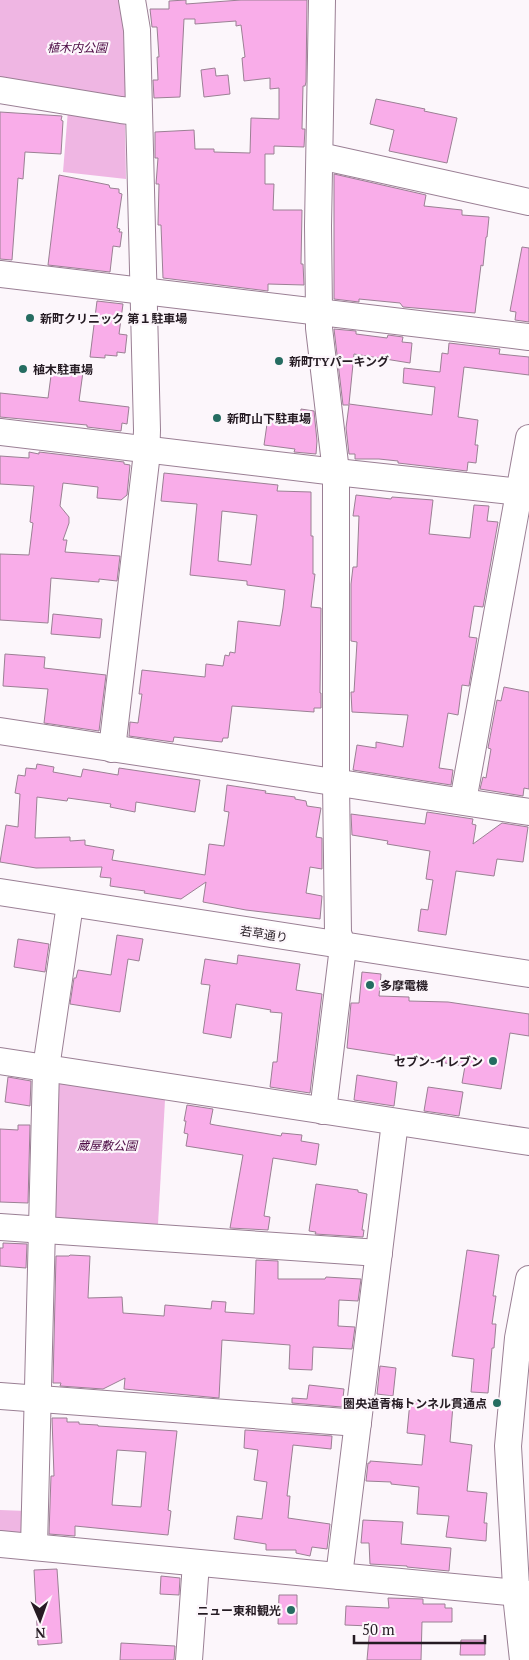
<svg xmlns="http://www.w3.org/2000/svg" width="529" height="1660" font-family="'PT Serif','Noto Sans JP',serif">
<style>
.green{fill:#efb6e3}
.building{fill:#f9ade9;stroke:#9b8094;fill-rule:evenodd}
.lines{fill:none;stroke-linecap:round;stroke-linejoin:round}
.minor-casing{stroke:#9a7f94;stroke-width:28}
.minor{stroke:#fff;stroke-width:26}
.poi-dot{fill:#256c61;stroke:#fcf6fb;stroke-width:2}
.labels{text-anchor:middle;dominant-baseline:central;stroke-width:4.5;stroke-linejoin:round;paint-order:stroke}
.park-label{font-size:12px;font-style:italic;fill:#4c0a44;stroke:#fcf6fb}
.poi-label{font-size:12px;font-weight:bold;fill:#251b23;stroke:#fcf6fb;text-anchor:start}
.street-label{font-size:12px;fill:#251b23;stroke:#fcf6fb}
</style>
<rect width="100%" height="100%" fill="#fcf6fb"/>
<!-- green -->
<g class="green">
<polygon points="0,0 119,0 123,23 126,97 119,102 0,79"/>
<polygon points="68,110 120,119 125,125 126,179 63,172"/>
<polygon points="59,1078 161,1094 165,1100 158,1224 152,1230 50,1217"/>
<polygon points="0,1510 27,1511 21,1535 0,1533"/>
</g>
<!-- building -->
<g class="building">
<polygon points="186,0 186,4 241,0 307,0 306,82 305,86 303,86 302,129 305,129 304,147 274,146 274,154 265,154 265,184 274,184 273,210 302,210 301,264 303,264 304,285 268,284 268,291 163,278 161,225 158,225 159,184 156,184 158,158 155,158 155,132 194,130 195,149 214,149 214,152 250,153 251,118 279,119 279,88 270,89 270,78 244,81 242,58 245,57 241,25 236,26 236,21 195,24 195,19 184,19 180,97 154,98 153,80 158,80 157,57 159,57 157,27 152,27 150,9 169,9 169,1"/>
<polygon points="215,68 216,76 228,75 230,94 204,97 201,70"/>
<polygon points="376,99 425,109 424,111 457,118 447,163 389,151 394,130 370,124"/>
<polygon points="0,112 62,116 61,120 63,121 61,154 25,152 23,179 18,178 12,260 0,259"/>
<polygon points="334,174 426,195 424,206 462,210 462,215 489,217 487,237 486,237 483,266 481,265 475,313 403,307 400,303 359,299 359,302 334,299"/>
<polygon points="59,175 109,185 110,188 119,189 119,193 122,194 117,228 120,229 119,232 122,232 120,247 113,246 110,272 48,265"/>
<polygon points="522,247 529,248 529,322 515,320 516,312 510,311"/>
<polygon points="97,301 123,304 119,334 127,335 125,353 117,352 117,356 105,355 105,358 90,357"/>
<polygon points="334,329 356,331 356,334 387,338 388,335 403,337 402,342 412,343 410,363 354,354 349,404 432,415 435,387 403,383 404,368 440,372 442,353 448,354 449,343 500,349 499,354 529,357 529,375 464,367 458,417 478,420 475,445 478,445 476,463 468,462 467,471 398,463 398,461 379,459 355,459 355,454 349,454 346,428 349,405 343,405"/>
<polygon points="52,368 83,372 79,401 129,407 127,424 122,423 121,431 87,427 87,425 0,417 0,393 48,398"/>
<polygon points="301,409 314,411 317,441 316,454 294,452 295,449 264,445 268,417 300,420"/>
<polygon points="29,452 39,454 39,452 124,462 124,464 130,465 127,495 121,500 97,498 98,487 63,483 60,506 69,517 69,523 63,540 67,540 65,552 120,556 117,581 99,579 99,582 51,578 48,623 0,620 0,554 29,555 33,523 30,522 34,486 0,484 0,456 29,458"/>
<path d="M164 473 278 485 277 491 311 492V536H313V574H315L311 607 321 608 320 693H321V708H314V712L232 706 228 738H223L222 742 174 737 173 742 129 736 130 722 138 723 142 694H139L142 670 205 677 206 664 223 666 225 655 229 656 230 652 235 653 238 621 280 626 283 608 285 590 247 585V581L190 575 197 504 161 501ZM222 511 257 515 251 565 218 561Z"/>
<polygon points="356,495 391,499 392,497 433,500 429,534 470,538 474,505 489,506 487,521 498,522 483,607 474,606 469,637 477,638 469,686 462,685 458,715 448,713 439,768 453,770 451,785 353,770 357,745 376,748 376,742 403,747 408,715 352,712 351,692 354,692 357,642 351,641 351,584 353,567 357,567 359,516 353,516"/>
<polygon points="53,614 102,619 100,638 51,634"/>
<polygon points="5,654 45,657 44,668 106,675 99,731 44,723 48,689 3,686"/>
<polygon points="504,687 529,692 529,789 524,788 523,796 480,789 483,777 486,778 491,749 488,748 497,700 501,701"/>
<polygon points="37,764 54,767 53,772 81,777 83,769 118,775 119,768 200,780 195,812 136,802 135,812 110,807 111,804 68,798 67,801 37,797 35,838 70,837 70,841 85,840 85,845 114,850 112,860 156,867 205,875 209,844 224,846 229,812 224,811 227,785 266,791 265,793 295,797 295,799 306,801 307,806 321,808 316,837 322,838 322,869 310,867 306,893 322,896 320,919 246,910 203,902 206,882 181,899 144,893 145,891 110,886 111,878 100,877 102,867 36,868 0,862 6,825 18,827 20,794 15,793 18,775 25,776 26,768 36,769"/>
<polygon points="427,812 473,819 472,824 476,825 473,844 502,823 528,827 523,862 497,859 494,876 456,871 446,935 418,931 421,909 428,910 433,880 426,879 430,851 387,844 388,841 352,835 351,814 425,824"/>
<polygon points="117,935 143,939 139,961 128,959 120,1012 70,1004 74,978 76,978 78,970 111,975"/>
<polygon points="18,939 49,944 45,972 14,967"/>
<polygon points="238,955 300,964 296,990 322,994 310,1093 270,1087 273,1062 277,1062 282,1013 270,1012 271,1010 236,1004 231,1038 203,1033 210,985 201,984 205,959 237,964"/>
<polygon points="362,972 381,974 379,996 409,997 409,1001 448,1002 529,1014 529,1036 510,1033 501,1089 462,1083 465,1066 347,1048 351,1003 359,1003"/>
<polygon points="357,1075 397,1082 394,1106 354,1100"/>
<polygon points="8,1077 31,1081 30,1106 5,1102"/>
<polygon points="428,1087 463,1092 459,1116 424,1111"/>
<polygon points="187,1105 213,1109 210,1124 215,1125 281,1136 282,1133 302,1135 301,1141 319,1144 316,1165 273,1158 264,1216 270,1217 268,1230 230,1228 243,1155 186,1146 188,1134 184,1133 186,1121 184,1121"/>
<polygon points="18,1125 30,1125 28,1203 0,1202 0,1129 18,1130"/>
<polygon points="316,1184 358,1190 358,1192 367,1194 362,1230 364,1230 363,1237 315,1234 316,1232 309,1231"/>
<polygon points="3,1243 27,1244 26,1268 0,1266 0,1248 3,1248"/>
<polygon points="467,1250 499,1255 493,1296 496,1296 492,1324 496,1324 494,1348 492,1348 488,1393 471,1392 474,1359 452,1356"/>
<polygon points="70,1255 90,1256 88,1298 122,1297 123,1313 164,1316 165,1305 211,1309 212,1301 226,1302 225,1312 254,1314 256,1260 278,1261 278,1279 325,1279 326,1277 361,1279 358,1301 339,1300 338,1326 355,1327 352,1349 313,1347 312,1370 289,1369 290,1345 222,1340 219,1398 124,1389 125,1378 103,1389 60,1386 61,1383 53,1383 56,1256 69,1256"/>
<polygon points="380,1366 396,1368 393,1396 377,1394"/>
<polygon points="309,1385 344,1389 342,1407 292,1403 292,1398 307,1399"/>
<polygon points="410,1401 453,1405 450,1442 472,1445 467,1491 487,1493 484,1523 487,1523 486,1541 446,1537 449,1516 417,1514 419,1487 391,1484 391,1482 366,1481 368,1463 370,1463 370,1461 422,1465 425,1435 407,1433"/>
<path d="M52 1418H67V1422H79V1424L98 1425V1426L177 1431 168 1510 171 1511 168 1535 75 1526V1536L49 1534 51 1476H54ZM117 1450 146 1452 141 1507 112 1505Z"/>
<polygon points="245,1430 332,1436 331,1449 293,1445 287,1496 290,1496 288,1518 330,1524 327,1549 312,1547 310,1556 296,1553 296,1550 266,1550 266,1544 234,1539 237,1516 262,1519 267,1482 254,1480 258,1450 244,1448"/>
<polygon points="363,1520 403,1522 401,1544 451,1548 449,1571 407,1567 407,1566 370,1564 369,1543 361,1543"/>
<polygon points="57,1569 62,1643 38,1645 34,1570"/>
<polygon points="161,1576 180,1578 179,1595 160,1594"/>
<polygon points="279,1595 297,1595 297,1624 278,1624"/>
<polygon points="388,1598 423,1599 423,1604 445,1604 445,1608 452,1608 452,1622 422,1622 421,1660 367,1660 370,1626 345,1625 346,1606 389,1608"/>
<polygon points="461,1640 485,1640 485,1655 460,1655"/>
<polygon points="121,1643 175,1646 174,1660 120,1660"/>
</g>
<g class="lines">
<defs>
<g id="minor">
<polyline points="322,0 318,226 319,312 319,328 336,472 336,783 338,933 343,947 323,1111"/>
<polyline points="0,90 121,110 139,112"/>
<polyline points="320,156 529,202"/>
<polyline points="0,274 529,337"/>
<polyline points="0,432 336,472 529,493"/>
<polyline points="0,731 529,812"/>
<polyline points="112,749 146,461 147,430 137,30 132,0"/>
<polyline points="463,801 529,438"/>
<polyline points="0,892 529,974"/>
<polyline points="0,1061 529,1142"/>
<polyline points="0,1227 379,1253"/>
<polyline points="0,1396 358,1423"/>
<polyline points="0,1544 529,1594"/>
<polyline points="34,1547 46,1068 70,904"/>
<polyline points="339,1576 395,1122"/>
<polyline points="189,1660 196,1563"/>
<polyline points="523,1660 517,1604 508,1446 518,1338 529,1279"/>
</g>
</defs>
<!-- minor casing -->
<use href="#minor" class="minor-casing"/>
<!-- minor -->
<use href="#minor" class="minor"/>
</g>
<!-- markers -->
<g class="poi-dot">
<circle cx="30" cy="318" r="5"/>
<circle cx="279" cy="361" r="5"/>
<circle cx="23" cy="369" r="5"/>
<circle cx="217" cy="418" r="5"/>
<circle cx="370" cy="985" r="5"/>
<circle cx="493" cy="1061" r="5"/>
<circle cx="497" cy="1403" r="5"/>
<circle cx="291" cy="1610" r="5"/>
</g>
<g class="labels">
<!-- park labels -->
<g class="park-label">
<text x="77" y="47">植木内公園</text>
<text x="107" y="1145">蔵屋敷公園</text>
</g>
<!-- poi labels -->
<g class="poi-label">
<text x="40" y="318">新町クリニック 第１駐車場</text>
<text x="289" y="361">新町TYパーキング</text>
<text x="33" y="369">植木駐車場</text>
<text x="227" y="418">新町山下駐車場</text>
<text x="380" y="985">多摩電機</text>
<text x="483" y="1061" text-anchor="end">セブン-イレブン</text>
<text x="487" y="1403" text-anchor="end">圏央道青梅トンネル貫通点</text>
<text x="281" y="1610" text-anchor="end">ニュー東和観光</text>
</g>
<!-- street labels -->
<g class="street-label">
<text transform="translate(264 934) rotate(9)">若草通り</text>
</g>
</g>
<!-- north arrow -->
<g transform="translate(40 1620) rotate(178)" stroke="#fcf6fb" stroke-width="4" paint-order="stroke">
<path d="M0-4L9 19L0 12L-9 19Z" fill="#251b23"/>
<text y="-8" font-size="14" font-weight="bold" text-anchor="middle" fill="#251b23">N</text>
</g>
<!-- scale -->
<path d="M354 1635v8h131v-8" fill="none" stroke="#251b23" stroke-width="2.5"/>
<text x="362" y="1635" font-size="15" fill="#251b23" stroke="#fcf6fb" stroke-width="4" paint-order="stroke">50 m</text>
</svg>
